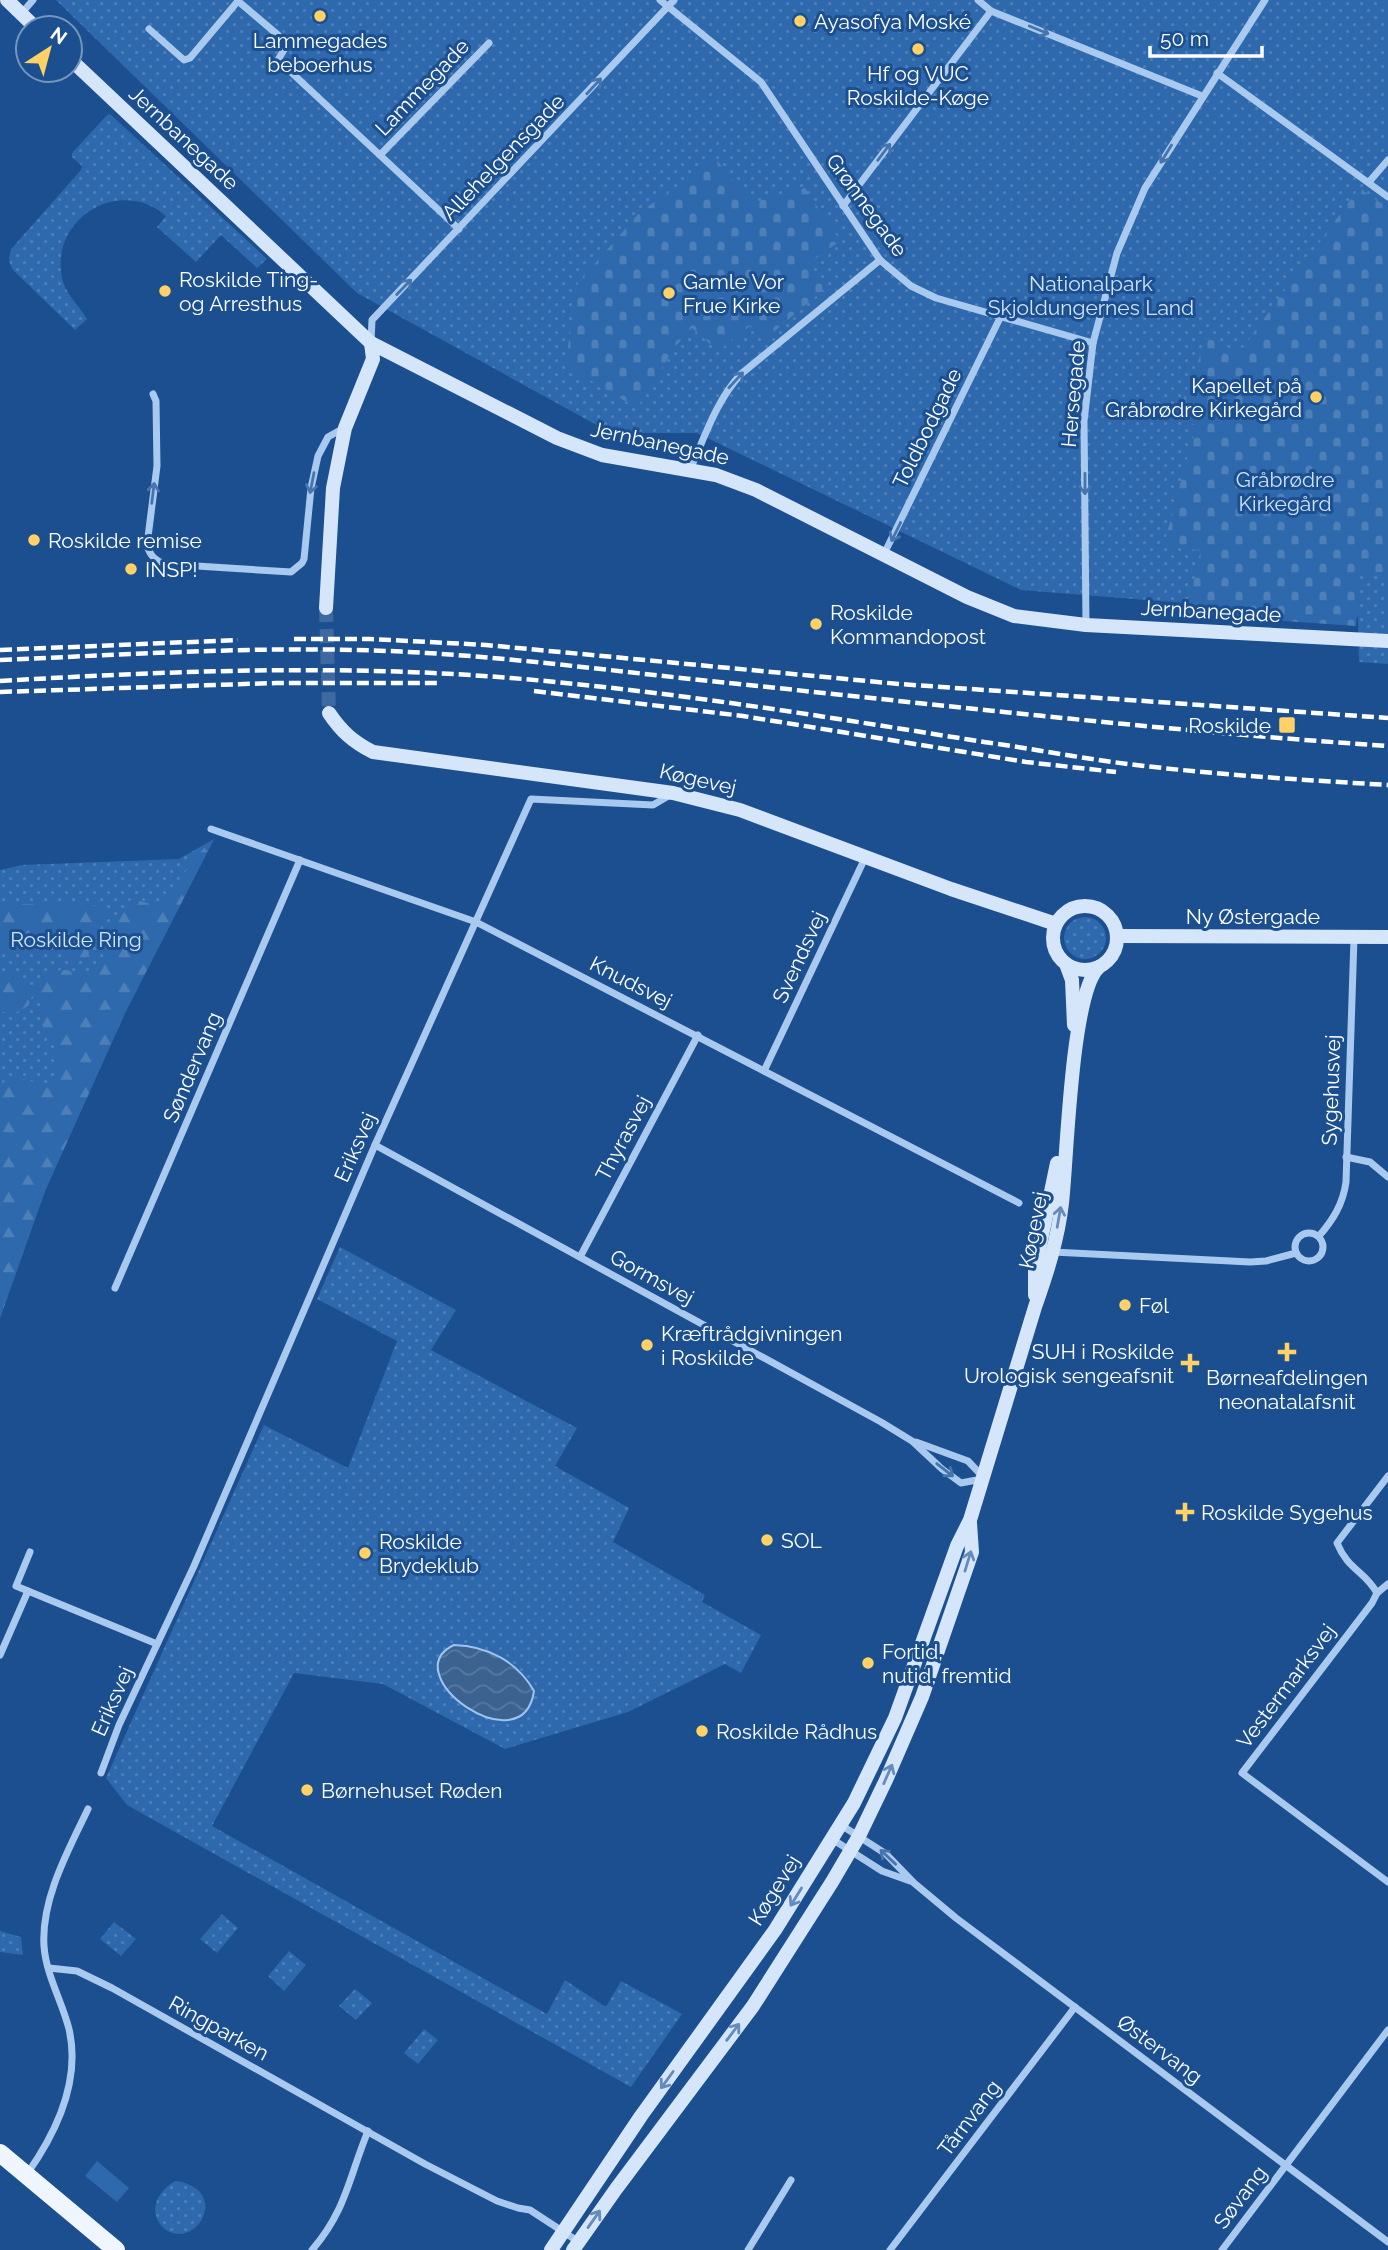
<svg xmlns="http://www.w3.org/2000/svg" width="1388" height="2250" font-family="Raleway,sans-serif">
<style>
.green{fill:url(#green-dots)}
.forest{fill:url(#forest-firs)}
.cemetery{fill:url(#cemetery-stones)}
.pitch{fill:#2e69ad}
.water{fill:url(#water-waves);stroke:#9cc4f0;stroke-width:2}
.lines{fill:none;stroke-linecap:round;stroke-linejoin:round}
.secondary-tunnel{stroke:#3d69a0;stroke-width:14;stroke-dasharray:14 7;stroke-linecap:butt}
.street{stroke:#a9c9ee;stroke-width:7}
.secondary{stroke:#d6e6fa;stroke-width:14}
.primary{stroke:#f0f6ff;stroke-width:18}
.rail{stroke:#fff;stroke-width:4.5;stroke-dasharray:12 5;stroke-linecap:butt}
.oneway{stroke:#4674ac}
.oneway2{stroke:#668bba}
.poi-dot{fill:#ffd166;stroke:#1b4f8f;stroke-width:2.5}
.labels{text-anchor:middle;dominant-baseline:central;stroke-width:6;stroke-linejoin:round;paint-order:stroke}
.poi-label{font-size:21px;fill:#fff;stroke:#1b4f8f;text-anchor:start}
.street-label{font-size:21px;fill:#fff;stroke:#1b4f8f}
.park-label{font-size:21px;fill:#cfe3fa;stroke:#1b4f8f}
</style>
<defs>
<pattern id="green-dots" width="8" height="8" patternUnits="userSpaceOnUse" patternTransform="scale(1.75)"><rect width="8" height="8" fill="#2e69ad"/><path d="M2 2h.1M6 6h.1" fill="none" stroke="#4d80b9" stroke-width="1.8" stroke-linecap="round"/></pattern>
<pattern id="forest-firs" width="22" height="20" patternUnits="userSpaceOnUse" patternTransform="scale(1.75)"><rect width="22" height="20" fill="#2e69ad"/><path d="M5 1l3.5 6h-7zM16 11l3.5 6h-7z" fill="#4d80b9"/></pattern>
<pattern id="cemetery-stones" width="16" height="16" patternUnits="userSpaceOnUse" patternTransform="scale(1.75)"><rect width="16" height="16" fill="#2e69ad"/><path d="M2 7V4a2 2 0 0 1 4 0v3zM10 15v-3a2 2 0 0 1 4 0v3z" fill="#4d80b9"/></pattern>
<pattern id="water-waves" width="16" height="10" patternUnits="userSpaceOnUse" patternTransform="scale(1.75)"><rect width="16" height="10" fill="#3c6290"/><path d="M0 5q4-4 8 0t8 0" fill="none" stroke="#597aa1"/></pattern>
</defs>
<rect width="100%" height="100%" fill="#1b4f8f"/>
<!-- green -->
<g class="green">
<polygon points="56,0 1388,0 1388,664 1359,662 1358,617 1021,590 697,433 611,433 357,293"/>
<path d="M110 114 267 259 257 268 221 235 196 262 157 227 166 216C123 178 55 214 61 271 63 293 77 302 87 319L75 330 14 271C8 263 8 257 12 248L81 170 82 166 72 157V153L107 115Z"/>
<polygon points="214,839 125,1013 45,1191 0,1318 0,870 22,865 179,859"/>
<circle cx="1085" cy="938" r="21"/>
<polygon points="340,1247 456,1310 431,1350 577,1428 555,1466 629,1508 613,1542 705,1595 702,1602 761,1635 741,1673 725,1664 628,1712 505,1749 383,1684 294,1673 212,1826 547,2014 565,1980 606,2007 621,1981 682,2014 631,2087 127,1805 106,1778 264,1425 348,1468 397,1341 317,1299"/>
<polygon points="222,1914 238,1928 217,1953 200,1939"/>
<polygon points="114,1922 136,1939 121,1956 100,1939"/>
<polygon points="0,1931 21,1937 23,1955 0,1952"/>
<polygon points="289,1951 306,1965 284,1991 268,1976"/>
<polygon points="355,1989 372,2003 356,2020 339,2006"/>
<polygon points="424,2029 438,2040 418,2064 404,2053"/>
<path d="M175 2181C231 2188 198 2250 166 2230 160 2225 156 2219 155 2211 155 2197 164 2188 175 2181Z"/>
</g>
<!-- forest -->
<g class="forest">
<path d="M214 839 125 1013 45 1191 0 1318V1088L8 1076 52 1086 59 1047C36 1023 41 1024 42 993L33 994 28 1006 17 1012H0V976L12 975 24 987 36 986 48 971 67 970 87 977 105 954 113 923 131 899 155 905C179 886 191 858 214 839Z"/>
<polygon points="19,904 106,906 101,927 87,957 73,964 70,950 54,943 0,945 0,907"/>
</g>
<!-- cemetery -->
<g class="cemetery">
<polygon points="716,159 751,203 805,188 840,241 809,263 827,287 764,340 750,326 718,351 692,328 675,347 637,408 565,365 578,283 640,212"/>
<polygon points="1359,188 1388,208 1388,572 1360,573 1356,626 1186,614 1201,551 1164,544 1196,426 1178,413 1207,338 1239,353"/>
</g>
<!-- pitch -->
<polygon class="pitch" points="97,2161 129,2188 117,2202 85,2176"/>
<!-- water -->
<path class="water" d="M454 1645C487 1646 517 1661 534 1691 523 1767 393 1674 454 1645Z"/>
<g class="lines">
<!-- secondary-tunnel -->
<polyline class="secondary-tunnel" points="326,608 329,713"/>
<!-- street -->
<g class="street">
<polyline points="660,0 761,82 880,260 911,286 936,298 1093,343"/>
<polyline points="978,0 991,11 1202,96"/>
<polyline points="21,14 33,0"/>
<polyline points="149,29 184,60 190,58 238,1 278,35 285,48 278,60 459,229"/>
<polyline points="1217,73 1388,197"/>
<polyline points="380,155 489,43"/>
<polyline points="1369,182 1388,160"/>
<polyline points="843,206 991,11"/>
<polyline points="371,342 372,320 674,0"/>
<path d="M153 394 156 401 157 466 147 545C150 556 155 560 165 564L291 572 302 563 304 559 311 488 318 456 328 437 344 428"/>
<path d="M690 470C705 436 716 401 741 374L880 260"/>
<polyline points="884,554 1001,316"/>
<polyline points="1086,625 1084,421 1093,343 1117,253 1145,188 1265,0"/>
<polyline points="211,829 476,922 1019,1203"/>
<polyline points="764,1071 865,858"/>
<polyline points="375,1145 881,1422 912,1441 942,1469 961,1483 982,1479"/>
<polyline points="1346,1157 1370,1162 1388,1177"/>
<circle cx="1309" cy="1247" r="14"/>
<path d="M1319 1236C1333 1220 1343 1204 1346 1182L1354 938"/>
<polyline points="1053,1252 1250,1262 1266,1261 1296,1253"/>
<polyline points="580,1257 698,1035"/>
<polyline points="115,1288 300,860"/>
<polyline points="916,1442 968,1461 984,1478"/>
<path d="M1388 1476 1337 1543C1348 1570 1365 1571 1377 1593L1372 1603 1242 1773 1388 1882"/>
<polyline points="28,1591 16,1586 30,1552"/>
<polyline points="1377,1593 1388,1584"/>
<polyline points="0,1655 28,1591 157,1644"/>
<polyline points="101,1773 119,1725 194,1566 375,1145 531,799 653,805 670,795"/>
<polyline points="841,1825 886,1854 914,1883 956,1918 1388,2242"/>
<polyline points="832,1839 882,1871 910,1881"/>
<polyline points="49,1968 77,1971 112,1988 425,2164 497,2201 518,2208 530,2210 579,2242"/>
<path d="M27 2174C56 2133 81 2081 69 2029 62 2001 46 1975 44 1946 41 1899 68 1851 88 1809"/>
<path d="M312 2250C346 2211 349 2177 368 2131"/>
<polyline points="748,2250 791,2180"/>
<polyline points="890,2250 1075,2007"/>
<polyline points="1222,2250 1388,2030"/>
</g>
<!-- secondary -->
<g class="secondary">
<polyline points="7,0 36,28"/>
<polyline points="70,59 371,343 557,438 602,455 716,475 756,490 967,597 1014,616 1086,625 1388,641"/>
<polyline points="326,608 333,488 345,428 373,359 371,343"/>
<path d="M329 713C341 731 353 742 373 752L673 793 740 810 951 889 1056 924"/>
<circle cx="1085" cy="938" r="32"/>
<polyline points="1117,936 1388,937"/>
<polyline points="1066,964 1072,980 1074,1025"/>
<polyline points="1035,1295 1035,1269 1057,1163"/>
<path d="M551 2250 641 2116 775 1930 854 1803 895 1718 957 1546 970 1520 1035 1307C1047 1273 1058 1239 1062 1203 1067 1160 1071 992 1099 967"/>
<polyline points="573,2250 616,2189 753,2006 832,1882 859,1836 886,1780 922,1697 972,1552 970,1523"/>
</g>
<!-- primary -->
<polyline class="primary" points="0,2153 116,2250"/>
<!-- rail -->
<g class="rail">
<polyline points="294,639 370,639 486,645 899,684 1388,718"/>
<polyline points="0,650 238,640"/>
<path d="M0 660C142 654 285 644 427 653 525 659 622 672 719 682 942 705 1164 731 1388 746"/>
<path d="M0 681C170 671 341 664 511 678 670 691 827 717 984 742 1035 749 1085 759 1136 765 1220 775 1304 780 1388 785"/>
<polyline points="534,691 743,716 1026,762 1116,772"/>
<polyline points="0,692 276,683 440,683"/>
</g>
</g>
<!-- one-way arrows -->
<defs><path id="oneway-shaft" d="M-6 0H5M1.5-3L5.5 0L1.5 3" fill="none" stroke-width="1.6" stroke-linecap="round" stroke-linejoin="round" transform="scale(1.75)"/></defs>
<g class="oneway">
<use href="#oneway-shaft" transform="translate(1039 30) rotate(22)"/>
<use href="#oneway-shaft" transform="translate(594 86) rotate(-47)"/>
<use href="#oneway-shaft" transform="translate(884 152) rotate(-53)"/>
<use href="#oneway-shaft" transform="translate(1166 154) rotate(122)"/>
<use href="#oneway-shaft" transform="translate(404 287) rotate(-46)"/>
<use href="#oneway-shaft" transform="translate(736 380) rotate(-47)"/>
<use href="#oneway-shaft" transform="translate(312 483) rotate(101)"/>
<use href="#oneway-shaft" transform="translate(1085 484) rotate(90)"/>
<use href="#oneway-shaft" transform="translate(153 493) rotate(-83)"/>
<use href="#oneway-shaft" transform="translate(896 532) rotate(116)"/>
<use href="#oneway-shaft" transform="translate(945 1470) rotate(38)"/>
<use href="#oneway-shaft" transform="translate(888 1857) rotate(-137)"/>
</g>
<g class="oneway2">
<use href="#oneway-shaft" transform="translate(1059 1217) rotate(-80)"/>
<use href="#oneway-shaft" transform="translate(968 1561) rotate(-73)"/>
<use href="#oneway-shaft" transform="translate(888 1774) rotate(-66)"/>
<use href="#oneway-shaft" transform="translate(796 1897) rotate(122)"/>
<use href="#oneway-shaft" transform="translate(733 2032) rotate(-53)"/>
<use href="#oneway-shaft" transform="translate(667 2080) rotate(126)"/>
<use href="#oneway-shaft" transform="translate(594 2219) rotate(-55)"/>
</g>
<!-- markers -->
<g class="poi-dot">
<circle cx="320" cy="16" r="7"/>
<circle cx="800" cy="21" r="7"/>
<circle cx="918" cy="49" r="7"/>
<circle cx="165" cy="291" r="7"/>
<circle cx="669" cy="293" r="7"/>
<circle cx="1316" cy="397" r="7"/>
<circle cx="34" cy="540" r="7"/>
<circle cx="131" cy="569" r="7"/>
<circle cx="816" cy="624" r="7"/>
<rect x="1278" y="716" width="18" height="18" rx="3.5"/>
<circle cx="1125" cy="1305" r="7"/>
<circle cx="647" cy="1345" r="7"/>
<path d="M1283.5 1341.5h7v7h7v7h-7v7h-7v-7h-7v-7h7z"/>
<path d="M1186.5 1352.5h7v7h7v7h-7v7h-7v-7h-7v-7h7z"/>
<path d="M1181.5 1501.5h7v7h7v7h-7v7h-7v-7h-7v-7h7z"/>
<circle cx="767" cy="1540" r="7"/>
<circle cx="365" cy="1553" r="7"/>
<circle cx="868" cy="1663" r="7"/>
<circle cx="702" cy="1731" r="7"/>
<circle cx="307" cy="1790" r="7"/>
</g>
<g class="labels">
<!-- poi labels -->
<g class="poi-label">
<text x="814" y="21">Ayasofya Moské</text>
<text x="320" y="40" text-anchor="middle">Lammegades<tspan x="320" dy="24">beboerhus</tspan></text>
<text x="918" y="73" text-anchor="middle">Hf og VUC<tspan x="918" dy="24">Roskilde-Køge</tspan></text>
<text x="179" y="279">Roskilde Ting-<tspan x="179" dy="24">og Arresthus</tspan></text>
<text x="683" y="281">Gamle Vor<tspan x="683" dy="24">Frue Kirke</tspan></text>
<text x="1302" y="385" text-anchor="end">Kapellet på<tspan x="1302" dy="24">Gråbrødre Kirkegård</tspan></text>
<text x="48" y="540">Roskilde remise</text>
<text x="145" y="569">INSP!</text>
<text x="830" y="612">Roskilde<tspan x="830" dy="24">Kommandopost</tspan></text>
<text x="1271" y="725" text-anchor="end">Roskilde</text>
<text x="1139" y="1305">Føl</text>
<text x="661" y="1333">Kræftrådgivningen<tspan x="661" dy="24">i Roskilde</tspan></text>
<text x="1174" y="1351" text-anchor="end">SUH i Roskilde<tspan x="1174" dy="24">Urologisk sengeafsnit</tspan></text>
<text x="1287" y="1377" text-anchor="middle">Børneafdelingen<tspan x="1287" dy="24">neonatalafsnit</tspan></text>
<text x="1201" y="1512">Roskilde Sygehus</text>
<text x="781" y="1540">SOL</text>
<text x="379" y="1541">Roskilde<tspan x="379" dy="24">Brydeklub</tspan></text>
<text x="882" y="1651">Fortid,<tspan x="882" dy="24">nutid, fremtid</tspan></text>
<text x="716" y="1731">Roskilde Rådhus</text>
<text x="321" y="1790">Børnehuset Røden</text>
</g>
<!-- street labels -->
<g class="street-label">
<text transform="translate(422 87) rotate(-46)">Lammegade</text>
<text transform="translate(184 138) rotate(43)">Jernbanegade</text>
<text transform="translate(503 157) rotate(-46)">Allehelgensgade</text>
<text transform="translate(867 205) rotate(54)">Grønnegade</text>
<text transform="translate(1073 394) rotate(-85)">Hersegade</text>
<text transform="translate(927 428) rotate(-64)">Toldbodgade</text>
<text transform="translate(660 443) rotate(12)">Jernbanegade</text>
<text transform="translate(1211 611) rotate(3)">Jernbanegade</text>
<text transform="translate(698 779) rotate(13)">Køgevej</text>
<text x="1253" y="916">Ny Østergade</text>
<text transform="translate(799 957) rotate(-65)">Svendsvej</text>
<text transform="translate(631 982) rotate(27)">Knudsvej</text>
<text transform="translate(192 1067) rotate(-67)">Søndervang</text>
<text transform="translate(1331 1090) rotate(-88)">Sygehusvej</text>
<text transform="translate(623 1138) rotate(-62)">Thyrasvej</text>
<text transform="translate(355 1147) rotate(-66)">Eriksvej</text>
<text transform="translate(1033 1230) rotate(-79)">Køgevej</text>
<text transform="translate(652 1277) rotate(29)">Gormsvej</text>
<text transform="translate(1286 1686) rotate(-53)">Vestermarksvej</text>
<text transform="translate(112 1701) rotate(-66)">Eriksvej</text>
<text transform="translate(774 1890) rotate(-58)">Køgevej</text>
<text transform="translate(219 2028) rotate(29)">Ringparken</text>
<text transform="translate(1160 2049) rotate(37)">Østervang</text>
<text transform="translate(969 2118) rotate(-53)">Tårnvang</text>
<text transform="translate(1240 2197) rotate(-53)">Søvang</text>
</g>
<!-- park labels -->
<g class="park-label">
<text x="1091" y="283">Nationalpark<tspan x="1091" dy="24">Skjoldungernes Land</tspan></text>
<text x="1285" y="479">Gråbrødre<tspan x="1285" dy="24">Kirkegård</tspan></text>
<text x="76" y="939">Roskilde Ring</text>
</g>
</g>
<!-- north arrow -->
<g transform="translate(49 49) rotate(36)"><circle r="33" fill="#1b4f8f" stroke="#7695bc" stroke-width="2"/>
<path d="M0-5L12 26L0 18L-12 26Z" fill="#ffd166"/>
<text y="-10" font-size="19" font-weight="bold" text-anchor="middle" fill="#ffffff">N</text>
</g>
<!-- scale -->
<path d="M1150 46v10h112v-10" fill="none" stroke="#ffffff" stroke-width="3.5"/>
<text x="1160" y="46" font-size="21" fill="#ffffff" stroke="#1b4f8f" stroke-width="5" paint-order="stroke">50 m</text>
</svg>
